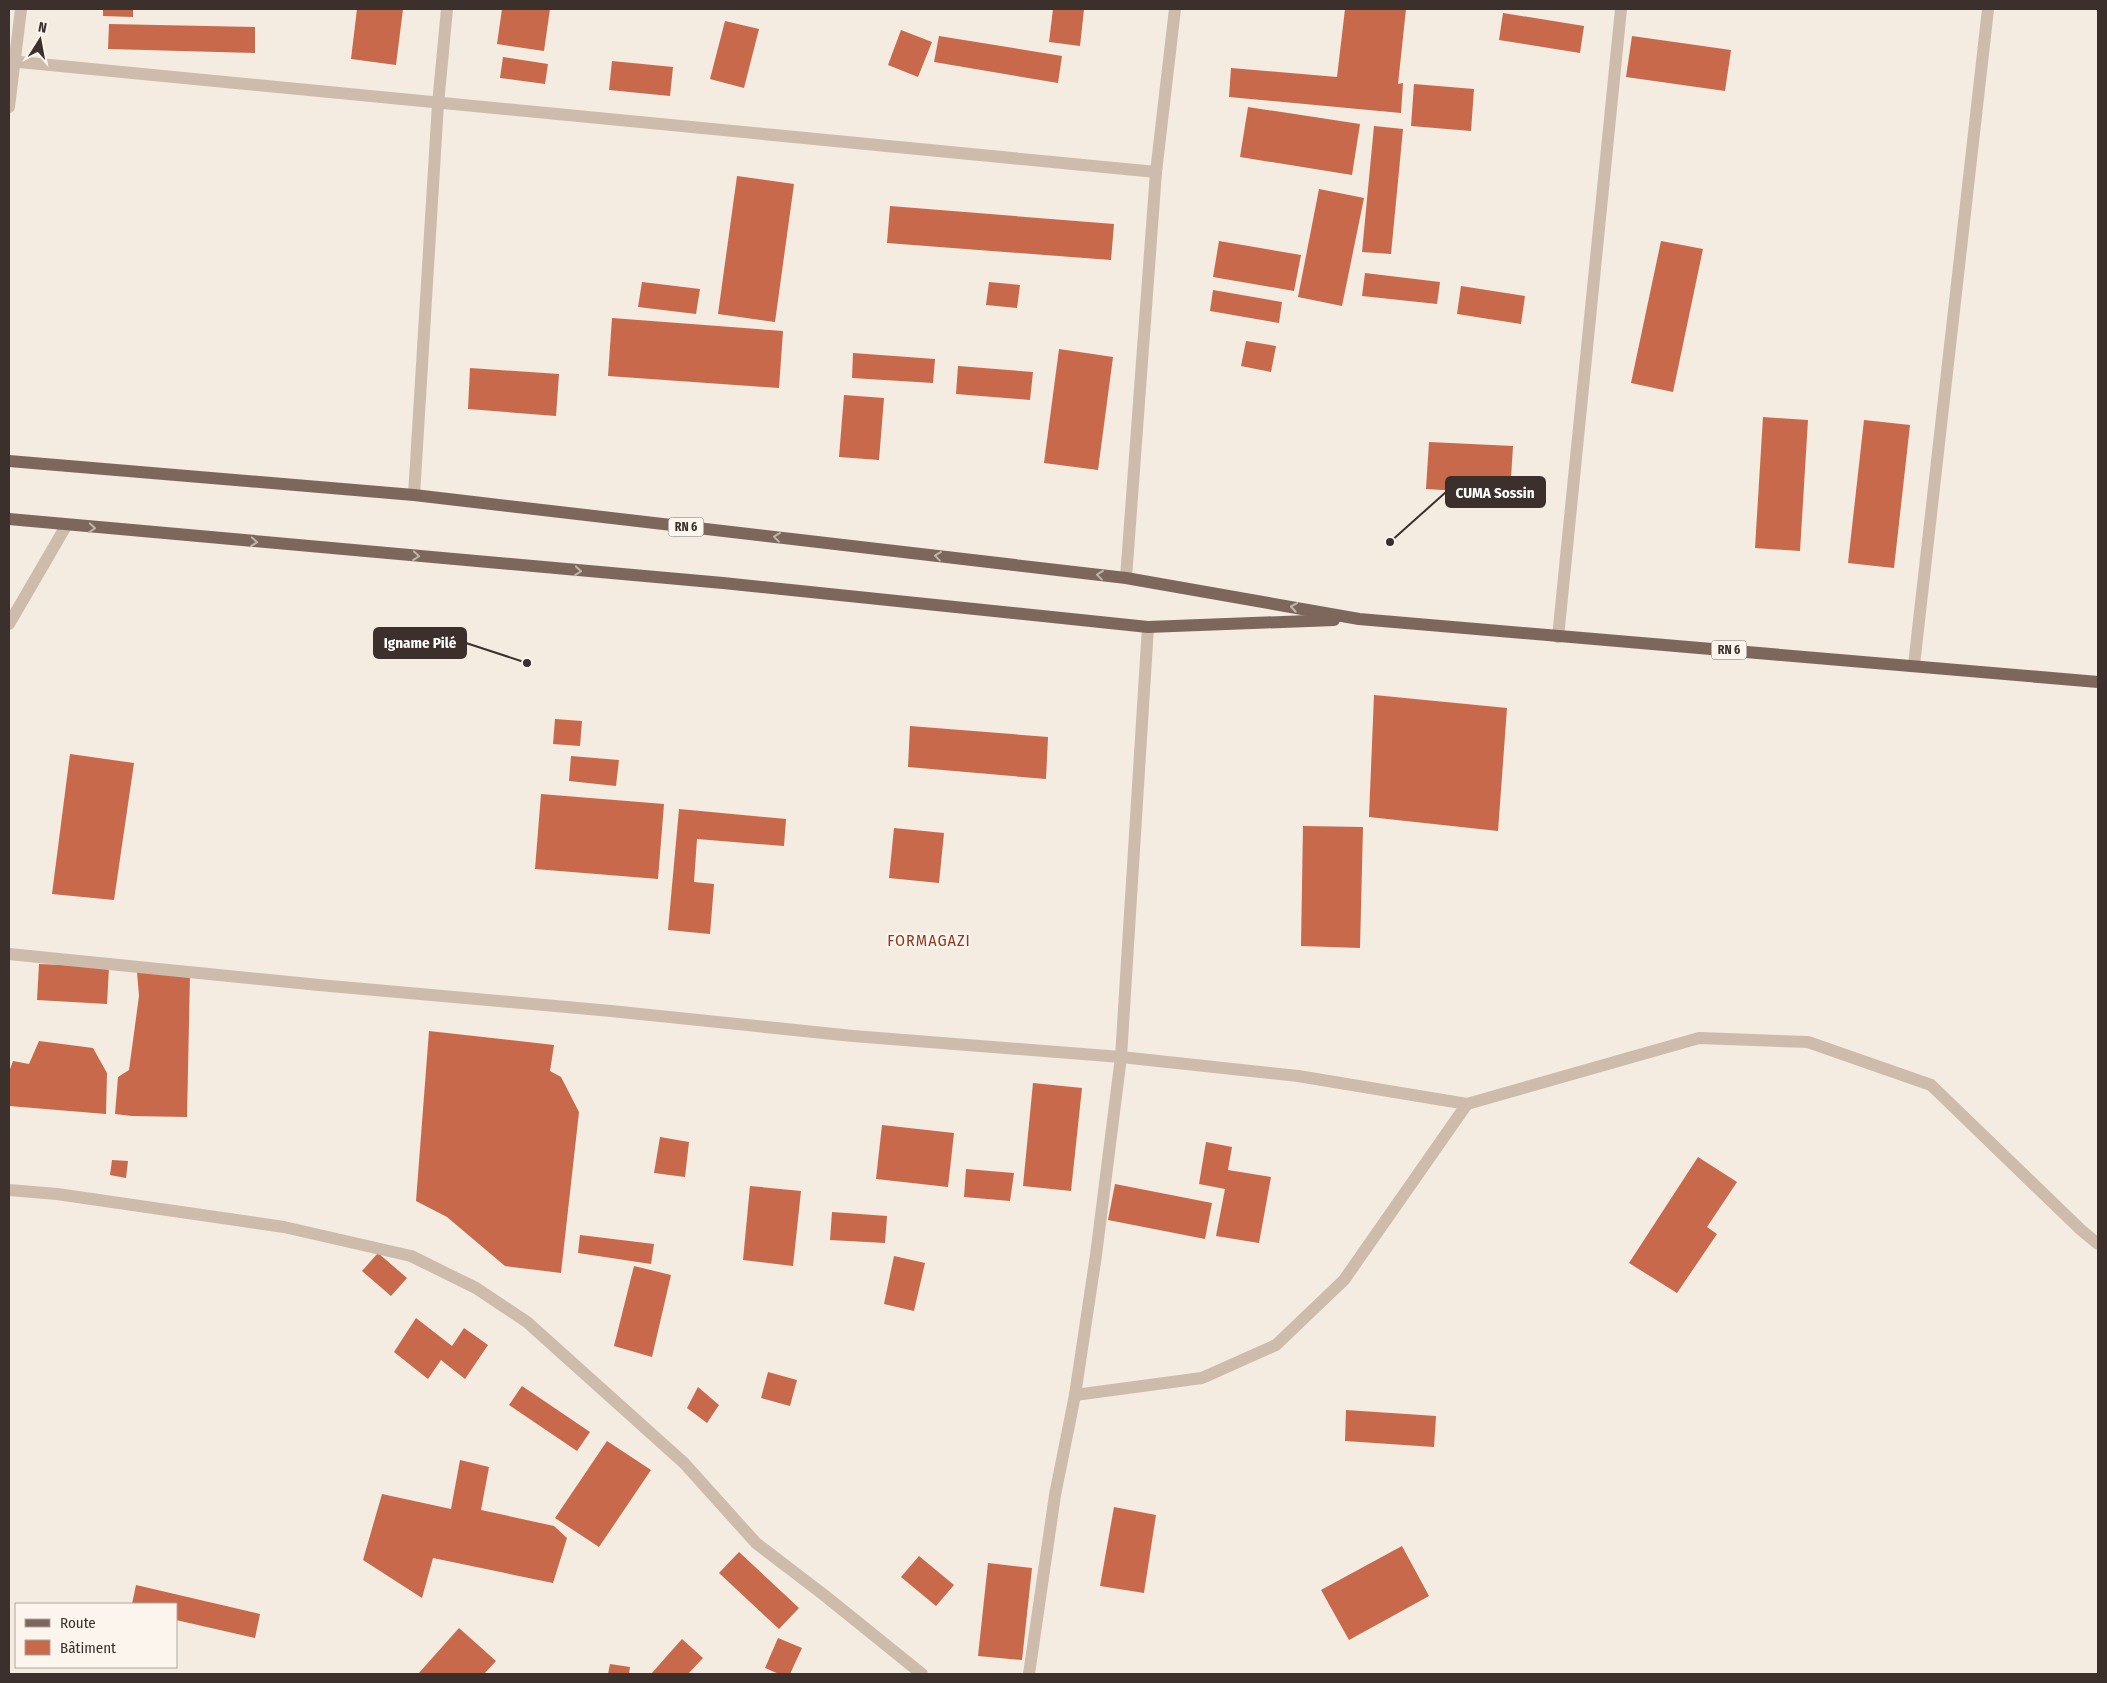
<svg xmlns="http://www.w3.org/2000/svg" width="2107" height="1683" font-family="'Fira Sans Condensed',sans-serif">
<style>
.building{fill:#c8694b}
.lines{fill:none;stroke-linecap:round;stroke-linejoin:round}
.minor{stroke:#cdbbac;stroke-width:12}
.primary{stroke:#7d675c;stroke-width:12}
.oneway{stroke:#c2b5ac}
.labels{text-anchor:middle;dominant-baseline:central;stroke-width:4.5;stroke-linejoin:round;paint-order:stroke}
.shield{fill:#fbf5ee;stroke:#756b66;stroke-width:1}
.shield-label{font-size:12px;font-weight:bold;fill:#3b302b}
.quarter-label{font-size:16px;letter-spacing:1px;fill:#8c3b22;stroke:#fbf5ee}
.leader{fill:none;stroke:#3b302b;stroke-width:2}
.callout-dot{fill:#3b302b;stroke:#fbf5ee;stroke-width:2}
.callout{fill:#3b302b;stroke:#3b302b;stroke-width:2}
.callout-label{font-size:15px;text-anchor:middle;font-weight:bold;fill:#fff}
</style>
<rect width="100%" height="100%" fill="#f4ebe1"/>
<!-- building -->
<g class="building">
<polygon points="103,9 133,9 133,17 103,16"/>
<polygon points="357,9 403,9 396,65 351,59"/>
<polygon points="502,9 550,9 544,51 497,44"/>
<polygon points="1053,9 1084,9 1080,46 1049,42"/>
<polygon points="1345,9 1406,9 1398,84 1403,83 1401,113 1229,97 1231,68 1337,77"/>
<polygon points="1503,13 1584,26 1580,53 1499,40"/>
<polygon points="725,21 759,29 744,88 710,79"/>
<polygon points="109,24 255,27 255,53 108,49"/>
<polygon points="901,30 932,42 918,77 888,65"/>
<polygon points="939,36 1062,56 1058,83 934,62"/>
<polygon points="1632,36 1731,50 1725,91 1626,77"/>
<polygon points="503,57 548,64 545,84 500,78"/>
<polygon points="612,61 673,67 670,96 609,90"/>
<polygon points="1414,84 1474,89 1471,131 1411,126"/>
<polygon points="1248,107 1360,124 1352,175 1240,157"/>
<polygon points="1374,126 1403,129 1391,254 1362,252"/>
<polygon points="737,176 794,184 775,322 718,314"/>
<polygon points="1319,189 1364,198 1342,306 1298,297"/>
<polygon points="890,206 1114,224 1111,260 887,243"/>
<polygon points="1219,241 1301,255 1294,291 1213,277"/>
<polygon points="1661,241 1703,249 1673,392 1631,383"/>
<polygon points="1365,273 1440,282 1437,304 1362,296"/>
<polygon points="642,282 700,289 696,314 638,307"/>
<polygon points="989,282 1020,285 1017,308 986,305"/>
<polygon points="1461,286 1525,296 1521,324 1457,314"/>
<polygon points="1213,290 1282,302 1279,323 1210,311"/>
<polygon points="612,318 783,331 779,388 608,376"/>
<polygon points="1246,341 1276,346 1271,372 1241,366"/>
<polygon points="1059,349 1113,357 1098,470 1044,463"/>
<polygon points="853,353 935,359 933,383 852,378"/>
<polygon points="958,366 1033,372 1030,400 956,394"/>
<polygon points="470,368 559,374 556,416 468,409"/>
<polygon points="844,395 884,398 879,460 839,457"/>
<polygon points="1763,417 1808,420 1800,551 1755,548"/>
<polygon points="1864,420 1910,425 1894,568 1848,563"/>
<polygon points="1429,442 1513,446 1510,494 1426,489"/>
<polygon points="1374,695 1507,708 1498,831 1369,817"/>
<polygon points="555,719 582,721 580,746 553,744"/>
<polygon points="910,726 1048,737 1046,779 908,767"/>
<polygon points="70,754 134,763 114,900 52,894"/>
<polygon points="571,756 619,760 616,786 569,781"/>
<polygon points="541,794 664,804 658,879 535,869"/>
<polygon points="679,809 786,819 784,846 697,839 694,882 714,884 710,934 668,930"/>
<polygon points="1303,826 1363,827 1360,948 1301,946"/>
<polygon points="894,828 944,833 939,883 889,878"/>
<polygon points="39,964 109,967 107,1004 37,1000"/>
<polygon points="137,972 190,974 187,1117 132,1116 115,1114 118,1077 129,1070 139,996"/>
<polygon points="429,1031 554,1045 550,1071 561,1077 579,1112 561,1273 505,1266 447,1217 416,1201"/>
<polygon points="39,1041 93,1048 107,1073 106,1114 9,1106 9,1072 13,1061 29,1064"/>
<polygon points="1033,1083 1082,1088 1071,1191 1023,1186"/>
<polygon points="882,1125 954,1133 948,1187 876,1179"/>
<polygon points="660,1137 689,1142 685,1177 654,1173"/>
<polygon points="1206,1142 1232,1147 1228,1170 1271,1177 1259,1243 1216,1236 1225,1189 1199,1184"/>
<polygon points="1698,1157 1737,1182 1707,1227 1717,1234 1677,1293 1629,1263"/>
<polygon points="112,1160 128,1161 126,1178 110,1175"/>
<polygon points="966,1169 1014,1173 1010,1201 964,1197"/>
<polygon points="1115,1184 1212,1203 1205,1239 1108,1220"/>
<polygon points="750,1186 801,1191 793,1266 743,1260"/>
<polygon points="832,1212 887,1216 885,1243 830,1240"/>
<polygon points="580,1235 654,1244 651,1264 578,1253"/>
<polygon points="378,1253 407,1278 391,1296 362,1271"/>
<polygon points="894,1256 925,1263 914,1311 884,1304"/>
<polygon points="634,1266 671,1275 652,1357 614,1346"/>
<polygon points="416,1318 452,1346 464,1328 488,1345 465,1379 441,1360 428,1379 394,1352"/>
<polygon points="768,1372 797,1380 790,1406 761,1398"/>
<polygon points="522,1386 590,1432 577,1451 509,1405"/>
<polygon points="698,1387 719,1405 707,1423 687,1408"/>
<polygon points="1346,1410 1436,1416 1434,1447 1345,1441"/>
<polygon points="607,1441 651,1470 599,1547 555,1518"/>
<polygon points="460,1460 489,1467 481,1510 554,1526 567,1538 553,1583 433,1558 422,1598 363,1560 382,1494 451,1509"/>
<polygon points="1114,1507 1156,1515 1144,1593 1100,1586"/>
<polygon points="1402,1546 1429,1596 1349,1640 1321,1590"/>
<polygon points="739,1552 799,1608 779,1629 719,1573"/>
<polygon points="919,1556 954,1585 936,1606 901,1577"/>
<polygon points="988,1563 1032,1568 1022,1660 978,1656"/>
<polygon points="136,1585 260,1614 255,1638 176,1620 176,1604 132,1604"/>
<polygon points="459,1628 496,1661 484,1674 418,1674"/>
<polygon points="778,1638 802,1648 790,1674 779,1674 765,1668"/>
<polygon points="682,1639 703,1658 688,1674 651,1674"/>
<polygon points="610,1664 630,1667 629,1674 608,1674"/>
</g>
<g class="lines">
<!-- minor -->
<g class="minor">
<polyline points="9,61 1156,172"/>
<polyline points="9,107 21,9"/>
<polyline points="414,495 438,104 447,9"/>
<polyline points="1126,578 1156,172 1175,9"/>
<polyline points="9,624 66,526"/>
<polyline points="1558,637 1621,9"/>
<polyline points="1914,665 1988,9"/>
<polyline points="9,954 319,985 611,1011 853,1036 1121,1057 1298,1076 1467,1104 1699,1038 1808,1042 1931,1085 2080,1229 2098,1244"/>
<polyline points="9,1190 57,1194 284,1227 411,1256 476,1288 527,1322 684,1463 756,1543 824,1595 922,1674"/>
<polyline points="1075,1395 1202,1378 1276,1345 1344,1280 1467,1104"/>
<polyline points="1029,1674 1055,1495 1075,1395 1096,1255 1121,1057 1148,627"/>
</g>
<!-- primary -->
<g class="primary">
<polyline points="9,461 414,495 1126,578 1359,619 2098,682"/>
<polyline points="9,519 723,583 1148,627 1334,620"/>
</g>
</g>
<!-- one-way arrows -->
<defs><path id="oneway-chevron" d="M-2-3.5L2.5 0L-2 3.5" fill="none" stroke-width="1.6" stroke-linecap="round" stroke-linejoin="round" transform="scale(1.25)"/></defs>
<g class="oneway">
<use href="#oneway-chevron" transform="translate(92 528) rotate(5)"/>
<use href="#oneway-chevron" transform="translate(777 537) rotate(-173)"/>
<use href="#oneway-chevron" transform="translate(254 542) rotate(5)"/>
<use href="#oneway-chevron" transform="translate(416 556) rotate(5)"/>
<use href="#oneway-chevron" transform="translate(938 556) rotate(-173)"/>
<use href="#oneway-chevron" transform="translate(578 571) rotate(5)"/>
<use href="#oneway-chevron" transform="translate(1100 575) rotate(-173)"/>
<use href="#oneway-chevron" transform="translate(1294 607) rotate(-170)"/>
</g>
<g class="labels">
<!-- shield labels -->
<g class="shield">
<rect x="668.5" y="517.5" width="35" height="19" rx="4"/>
<rect x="1711.5" y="640.5" width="35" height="19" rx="4"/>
</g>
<g class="shield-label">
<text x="686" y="527">RN 6</text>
<text x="1729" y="650">RN 6</text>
</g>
<!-- quarter labels -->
<g class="quarter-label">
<text x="929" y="940">FORMAGAZI</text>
</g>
</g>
<!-- callouts -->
<path class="leader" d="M1390 542L1446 492M527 663L466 643"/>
<g class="callout-dot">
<circle cx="1390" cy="542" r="5"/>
<circle cx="527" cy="663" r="5"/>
</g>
<g class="callout">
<rect x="1446" y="477" width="99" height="30" rx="5"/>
<rect x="374" y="628" width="92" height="30" rx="5"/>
</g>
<g class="callout-label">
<text x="1495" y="498">CUMA Sossin</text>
<text x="420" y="648">Igname Pilé</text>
</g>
<!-- border -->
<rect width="2107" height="1683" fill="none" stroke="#3b302b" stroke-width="20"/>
<!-- legend -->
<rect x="15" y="1603" width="162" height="65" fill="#fbf5ee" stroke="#aea6a0"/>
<rect x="25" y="1619" width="25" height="8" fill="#7d675c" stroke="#aea6a0"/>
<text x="60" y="1628" font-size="15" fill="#3b302b">Route</text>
<rect x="25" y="1640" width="25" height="15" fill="#c8694b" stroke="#aea6a0"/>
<text x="60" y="1653" font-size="15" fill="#3b302b">Bâtiment</text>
<!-- north arrow -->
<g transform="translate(40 40) rotate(11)" stroke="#fbf5ee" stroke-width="4" paint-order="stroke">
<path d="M0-4L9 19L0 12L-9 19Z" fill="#3b302b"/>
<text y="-8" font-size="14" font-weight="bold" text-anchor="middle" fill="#3b302b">N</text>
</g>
</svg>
